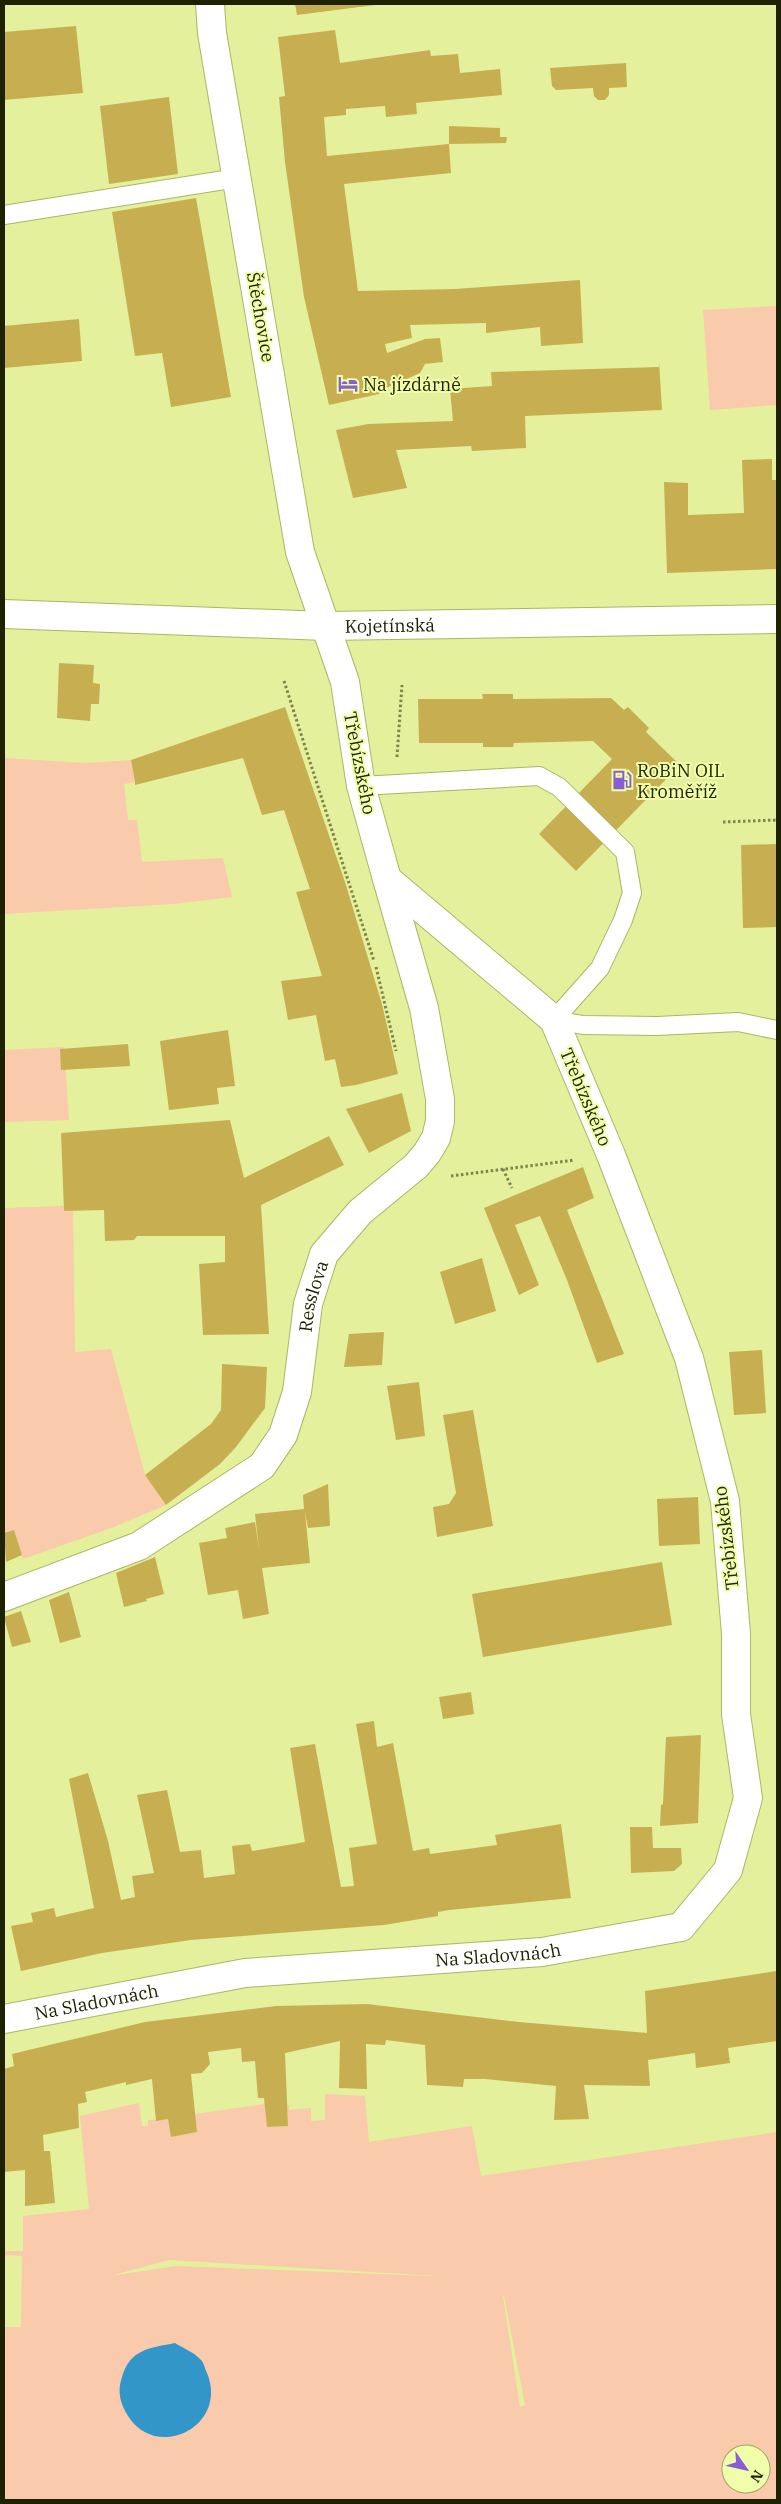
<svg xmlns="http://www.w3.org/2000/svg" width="781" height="2504" font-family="'IBM Plex Serif',serif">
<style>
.green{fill:#f9caab;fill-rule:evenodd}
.water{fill:#3396c9}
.building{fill:#c7af51}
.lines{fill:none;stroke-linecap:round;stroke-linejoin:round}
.service-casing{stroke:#abb664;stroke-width:20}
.minor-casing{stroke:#abb664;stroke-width:30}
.primary-casing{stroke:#abb664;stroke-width:30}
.path{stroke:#7e854b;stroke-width:3;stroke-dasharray:2.5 2.5;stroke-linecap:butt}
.service{stroke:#fff;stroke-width:18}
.minor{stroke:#fff;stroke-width:28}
.primary{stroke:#fff;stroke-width:28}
.labels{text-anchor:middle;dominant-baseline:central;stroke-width:4;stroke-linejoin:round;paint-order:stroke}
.street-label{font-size:18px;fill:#1f2201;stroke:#f1fea9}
.poi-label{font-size:18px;fill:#1f2201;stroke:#f1fea9;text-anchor:start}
</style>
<rect width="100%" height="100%" fill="#e4f09c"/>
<!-- green -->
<g class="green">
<polygon points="777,306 777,405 710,410 703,310"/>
<polygon points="4,758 87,763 131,760 135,782 124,784 128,820 137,820 142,862 223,858 232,897 173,904 4,914"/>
<polygon points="64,1047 69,1120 4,1122 4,1050"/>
<polygon points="64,1206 73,1211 75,1352 111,1349 145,1475 166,1505 114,1527 23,1559 14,1530 4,1533 4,1208"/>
<path d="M325 2094 365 2096 369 2142 472 2126 481 2176 777 2132V2500H4V2327H21L22 2256 4 2255V2251H23V2216L89 2209 80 2116 139 2103 142 2126H148V2120L168 2119 171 2137 197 2132 195 2114 265 2104 267 2127 288 2126 287 2105H289V2110L311 2108V2121L325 2120ZM169 2260 454 2277H455L176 2266 110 2276ZM504 2296 525 2405 520 2407 503 2296ZM731 2454H761V2484H731Z"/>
</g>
<!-- water -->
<path class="water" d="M175 2343C183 2348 195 2353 201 2360 204 2363 205 2369 207 2373 229 2426 157 2462 128 2416 120 2403 117 2391 122 2377 130 2349 150 2348 175 2343Z"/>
<!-- building -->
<g class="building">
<polygon points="295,4 375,4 375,5 297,15"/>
<polygon points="76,26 83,93 4,100 4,32"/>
<polygon points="335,30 340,63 430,50 431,56 458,54 460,73 500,69 502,95 416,103 417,114 386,117 385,106 346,109 346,115 324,117 327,156 449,144 451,173 344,184 358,291 455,289 580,280 583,343 541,346 540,327 486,333 486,323 410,325 412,338 385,344 387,353 425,339 440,338 443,362 425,364 420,373 384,389 379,394 329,405 304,297 285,162 279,97 285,96 278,37"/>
<polygon points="626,63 627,87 609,88 609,95 605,100 598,100 594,96 593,88 556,90 552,86 550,68"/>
<polygon points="169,97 178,174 109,184 100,106"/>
<polygon points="449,126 500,128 500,137 507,137 506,143 449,144"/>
<polygon points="196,198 231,397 171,407 162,353 135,356 112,212"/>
<polygon points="79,319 82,361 4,368 4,326"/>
<polygon points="659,361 662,410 525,416 526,448 472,451 471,446 396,450 407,488 353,498 336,430 368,424 453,421 450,389 492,386 491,372 659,367"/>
<polygon points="772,459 772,480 777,480 777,569 667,573 664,482 688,483 688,515 744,513 742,460"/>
<polygon points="59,663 94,665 93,683 100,684 99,704 91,704 90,721 57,718"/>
<polygon points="482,694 513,694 513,699 611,698 624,710 628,707 649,728 646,732 680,765 576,871 539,834 612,759 593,741 514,743 513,747 483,747 483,743 419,743 418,699 483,699"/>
<polygon points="285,707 345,882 382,1004 398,1074 356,1085 341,1087 335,1059 325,1061 316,1015 288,1020 281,981 322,976 296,892 310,889 284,810 262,815 243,758 135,785 135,782 131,760"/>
<polygon points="777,844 777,927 743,928 741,845"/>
<polygon points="228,1030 235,1086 217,1088 219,1104 169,1110 160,1041"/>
<polygon points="128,1044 130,1066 61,1070 60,1049"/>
<polygon points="402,1093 411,1131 369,1153 346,1109"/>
<polygon points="230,1120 244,1178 329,1136 344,1165 261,1205 269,1334 203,1335 199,1264 225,1262 225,1236 137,1236 134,1240 105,1241 104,1210 64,1211 61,1133"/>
<polygon points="583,1167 594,1198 567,1210 624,1354 597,1363 567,1280 540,1216 515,1225 539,1285 519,1295 484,1208"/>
<polygon points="482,1258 496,1311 455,1324 440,1272"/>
<polygon points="384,1332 382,1365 344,1367 349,1334"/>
<polygon points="762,1350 766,1413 734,1415 729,1352"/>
<polygon points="222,1364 267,1367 265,1408 236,1447 220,1464 166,1505 145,1475 211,1424 221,1410"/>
<polygon points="419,1382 425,1436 396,1440 387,1386"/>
<polygon points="473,1410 493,1526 437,1537 433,1507 449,1504 456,1493 443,1415"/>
<polygon points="328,1484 330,1526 308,1528 305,1512 310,1563 262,1568 269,1614 243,1619 238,1590 208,1595 199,1543 227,1538 225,1528 255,1522 259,1549 255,1514 304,1509 303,1495"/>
<polygon points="698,1497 700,1544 659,1546 657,1499"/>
<polygon points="14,1530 22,1555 6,1562 4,1533"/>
<polygon points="155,1557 164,1594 146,1599 147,1601 124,1607 116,1573"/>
<polygon points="662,1562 672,1625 483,1657 472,1594"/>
<polygon points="69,1592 81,1637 60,1643 49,1600"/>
<polygon points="21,1611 31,1642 12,1647 4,1617"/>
<polygon points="471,1692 474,1714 443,1719 439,1697"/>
<polygon points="374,1721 377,1747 393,1743 413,1851 429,1848 430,1854 497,1845 495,1835 561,1824 571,1898 449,1910 438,1912 438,1916 384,1925 191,1940 102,1953 21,1971 11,1926 33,1922 31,1913 54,1908 56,1917 94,1908 69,1779 88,1773 108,1841 121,1900 135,1897 132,1876 154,1873 137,1795 167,1790 180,1852 201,1850 204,1878 235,1874 232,1846 250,1844 252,1851 305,1842 290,1748 315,1744 341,1887 354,1886 349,1848 377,1844 356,1724"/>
<polygon points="701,1735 698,1823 660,1826 661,1805 663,1804 666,1737"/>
<polygon points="630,1827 652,1827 653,1848 681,1848 682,1864 674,1871 631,1873"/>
<polygon points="777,1971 777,2041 728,2048 730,2063 696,2068 695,2053 648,2060 650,2086 584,2085 589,2119 554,2120 556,2086 485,2079 464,2079 463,2087 427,2085 425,2045 386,2040 385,2045 366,2044 367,2089 339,2088 340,2041 285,2053 288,2126 267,2127 264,2098 258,2098 255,2061 242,2062 241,2048 208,2052 210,2064 202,2073 191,2074 197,2132 171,2137 168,2119 156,2121 152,2079 126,2085 126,2082 85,2092 87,2102 78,2104 79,2128 43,2135 44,2151 50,2151 55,2203 25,2206 25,2170 4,2172 4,2069 14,2066 12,2054 145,2022 276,2006 367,2004 519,2022 647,2033 645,1991"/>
</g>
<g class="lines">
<defs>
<g id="service">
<polyline points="4,215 237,178"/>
<polyline points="361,786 539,776 559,787 625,852 632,893 623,920 600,968 554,1020"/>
<polyline points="554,1020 583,1025 657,1026 738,1022 777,1030"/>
</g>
<g id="minor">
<path id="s1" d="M4 1597 139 1546 262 1466 283 1435 297 1392 308 1304 324 1254 360 1212 416 1166 427 1153 436 1138 440 1121V1099L424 1008 387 879"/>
<path id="s2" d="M4 2019 245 1973 542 1952 681 1927 728 1870 748 1798 736 1714V1634L725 1501 689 1358 611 1155 554 1020 387 879 361 786 345 682 300 552 212 33 210 4"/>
</g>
<g id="primary">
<path id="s3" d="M4 614 326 626 777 619"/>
</g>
</defs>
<!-- service casing -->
<use href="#service" class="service-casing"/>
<!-- minor casing -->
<use href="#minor" class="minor-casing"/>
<!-- primary casing -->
<use href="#primary" class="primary-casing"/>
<!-- path -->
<g class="path">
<polyline points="284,681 374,961"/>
<polyline points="397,757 402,685"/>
<polyline points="723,822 777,820"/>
<polyline points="376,967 396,1051"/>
<polyline points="503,1169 512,1188"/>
<polyline points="451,1176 575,1160"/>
</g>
<!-- service -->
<use href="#service" class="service"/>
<!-- minor -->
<use href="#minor" class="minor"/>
<!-- primary -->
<use href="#primary" class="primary"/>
</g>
<!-- icons -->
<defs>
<symbol id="hotel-bare" viewBox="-9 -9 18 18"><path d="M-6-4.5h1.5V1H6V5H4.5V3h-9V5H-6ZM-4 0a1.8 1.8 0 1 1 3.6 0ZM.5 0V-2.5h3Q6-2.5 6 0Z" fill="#865ed8" stroke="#f1fea9" stroke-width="2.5" paint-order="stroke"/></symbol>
<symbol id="fuel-bare" viewBox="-9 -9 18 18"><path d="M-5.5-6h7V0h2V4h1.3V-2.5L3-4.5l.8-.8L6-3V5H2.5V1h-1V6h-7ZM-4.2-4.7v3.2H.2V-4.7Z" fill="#865ed8" stroke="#f1fea9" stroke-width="2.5" paint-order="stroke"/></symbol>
</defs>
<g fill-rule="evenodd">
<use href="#hotel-bare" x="334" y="370" width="28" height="28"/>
<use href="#fuel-bare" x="608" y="766" width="28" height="28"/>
</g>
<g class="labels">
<!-- street labels -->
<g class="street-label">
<text transform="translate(261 317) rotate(80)">Štěchovice</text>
<text stroke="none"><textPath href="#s3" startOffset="386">Kojetínská</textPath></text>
<text transform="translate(360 763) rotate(79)">Třebízského</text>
<text transform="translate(586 1097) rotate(67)">Třebízského</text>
<text stroke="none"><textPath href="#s1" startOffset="471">Resslova</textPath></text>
<text transform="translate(726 1538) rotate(-97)">Třebízského</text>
<text stroke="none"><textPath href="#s2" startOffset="499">Na Sladovnách</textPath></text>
<text stroke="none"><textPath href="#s2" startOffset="94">Na Sladovnách</textPath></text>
</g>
<!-- poi labels -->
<g class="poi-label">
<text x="363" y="384">Na jízdárně</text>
<text x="637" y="770">RoBiN OIL<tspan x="637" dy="21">Kroměříž</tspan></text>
</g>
</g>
<!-- border -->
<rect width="781" height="2504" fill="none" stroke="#1f2201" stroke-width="10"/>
<!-- north arrow -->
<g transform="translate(746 2469) rotate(124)"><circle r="24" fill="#f1fea9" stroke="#9da666"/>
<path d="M0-4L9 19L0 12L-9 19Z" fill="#865ed8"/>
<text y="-8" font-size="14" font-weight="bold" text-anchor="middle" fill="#1f2201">N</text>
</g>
</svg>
